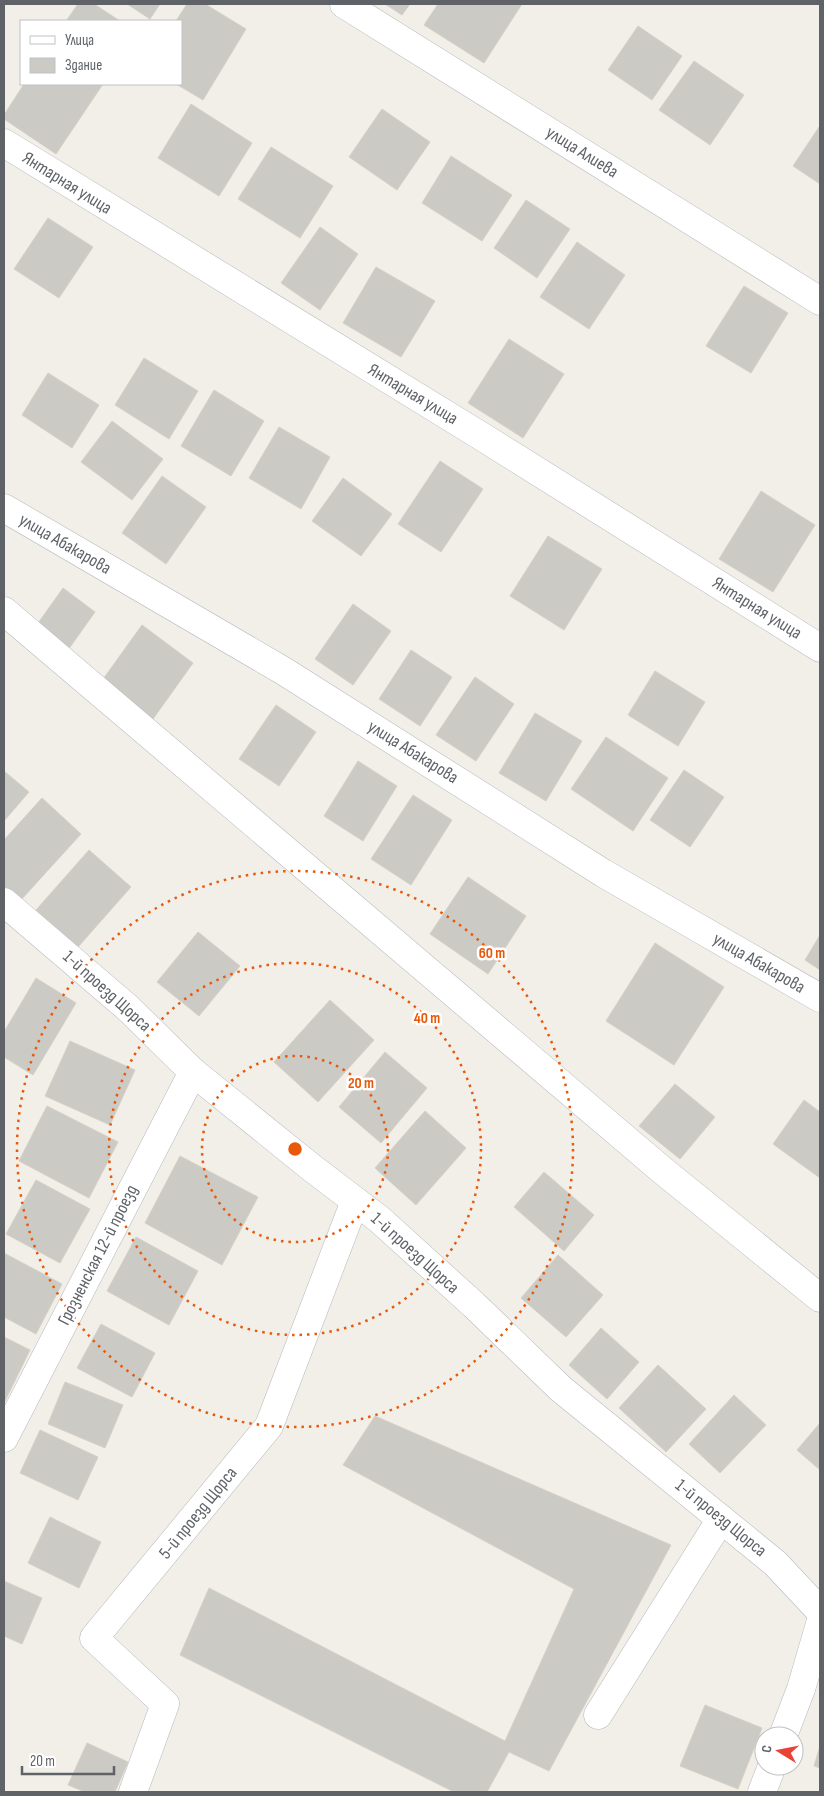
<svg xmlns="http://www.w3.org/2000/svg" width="824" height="1796" font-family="'Sofia Sans Condensed',sans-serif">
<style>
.building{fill:#cccac5;stroke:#d6d1c6}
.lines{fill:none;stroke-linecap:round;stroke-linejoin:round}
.street-casing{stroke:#b5b8bc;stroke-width:29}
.street{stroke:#fff;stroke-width:28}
.ring{fill:none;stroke:#e8590c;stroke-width:2.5;stroke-dasharray:2.5 5}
.labels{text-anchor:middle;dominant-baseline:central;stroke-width:5;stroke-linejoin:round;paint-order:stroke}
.street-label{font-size:18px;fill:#5f6368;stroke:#fff}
.centre{fill:#e8590c;stroke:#fff;stroke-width:2.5}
.ring-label{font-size:15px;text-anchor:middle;font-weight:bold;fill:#e8590c;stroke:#fff;stroke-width:5;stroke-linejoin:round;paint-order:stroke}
</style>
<rect width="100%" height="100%" fill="#f1efe8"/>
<!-- building -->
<g class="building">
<polygon points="78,4 94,4 120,21 66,21"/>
<polygon points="127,4 160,4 150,19"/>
<polygon points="187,4 205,4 246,29 203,100 176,84 181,84 181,21 176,21"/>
<polygon points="385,4 410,4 402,15"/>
<polygon points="438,4 522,4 484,63 424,25"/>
<polygon points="638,26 682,56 652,100 608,70"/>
<polygon points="694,61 744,95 710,145 659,110"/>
<polygon points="24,84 103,84 56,154 4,119 4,115"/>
<polygon points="191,104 252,143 219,196 158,158"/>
<polygon points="382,109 430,142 397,190 349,157"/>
<polygon points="819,127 820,128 820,184 793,166"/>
<polygon points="271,147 333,186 300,238 238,199"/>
<polygon points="451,156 512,195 482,241 422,203"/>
<polygon points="526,200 570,229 537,278 494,248"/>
<polygon points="48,218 93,247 59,298 14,269"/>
<polygon points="320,227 358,254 320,310 281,283"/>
<polygon points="577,242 625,275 589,329 540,297"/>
<polygon points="376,267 435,301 401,357 343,323"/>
<polygon points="744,286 788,313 751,373 706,346"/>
<polygon points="509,339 564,374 523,438 468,403"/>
<polygon points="144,358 198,391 169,439 115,405"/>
<polygon points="48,373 99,405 72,448 22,415"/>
<polygon points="214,390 264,421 231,476 181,446"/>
<polygon points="112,421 163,459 132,500 81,462"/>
<polygon points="279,427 330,457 301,509 249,478"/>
<polygon points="440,461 483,489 441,552 398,524"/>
<polygon points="162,476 206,507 166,564 122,533"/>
<polygon points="343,478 392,514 361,556 312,521"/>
<polygon points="761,491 815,525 773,592 719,559"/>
<polygon points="548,536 602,569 564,630 510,596"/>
<polygon points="63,588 95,612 68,650 36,626"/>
<polygon points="353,604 391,631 353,685 315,659"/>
<polygon points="142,625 193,663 153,719 101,682"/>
<polygon points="411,650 452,677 420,726 379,699"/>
<polygon points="655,671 705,702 678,746 628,715"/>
<polygon points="475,677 514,704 476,761 436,735"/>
<polygon points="276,705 316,732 279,786 239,759"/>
<polygon points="535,713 582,741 546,801 499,773"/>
<polygon points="606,737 668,778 633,831 571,789"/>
<polygon points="358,761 397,786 363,841 324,816"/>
<polygon points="684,770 724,797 690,847 650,820"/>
<polygon points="4,771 29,792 4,821"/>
<polygon points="413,795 452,820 411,885 371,859"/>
<polygon points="42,798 81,834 20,901 4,886 4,840"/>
<polygon points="89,850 131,887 78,947 36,910"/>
<polygon points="468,877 526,916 488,974 430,934"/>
<polygon points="198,932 240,966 199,1016 157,982"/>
<polygon points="820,935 820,970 805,960"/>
<polygon points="655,943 724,987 674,1065 606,1021"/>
<polygon points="36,978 76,1003 33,1075 4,1057 4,1032"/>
<polygon points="330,1000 374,1040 318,1102 274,1062"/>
<polygon points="70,1041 135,1070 110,1125 45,1096"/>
<polygon points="385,1052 427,1088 381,1143 339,1107"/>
<polygon points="675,1084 715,1117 680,1159 639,1126"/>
<polygon points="804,1100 820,1112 820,1178 773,1144"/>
<polygon points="47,1106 118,1142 89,1198 19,1161"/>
<polygon points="425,1111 466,1148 416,1205 375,1168"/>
<polygon points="180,1156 258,1197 222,1265 145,1223"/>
<polygon points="544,1172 594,1215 564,1251 514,1207"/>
<polygon points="36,1180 90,1209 60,1263 6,1234"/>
<polygon points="136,1237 198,1271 169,1325 107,1291"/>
<polygon points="4,1253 62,1284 36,1334 4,1317"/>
<polygon points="558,1255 603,1295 566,1337 521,1298"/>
<polygon points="101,1324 155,1353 132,1397 77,1368"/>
<polygon points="601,1328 639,1362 607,1399 569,1365"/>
<polygon points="4,1337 30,1350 4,1403"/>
<polygon points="658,1365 706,1409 666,1452 619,1408"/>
<polygon points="65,1382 123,1405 105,1448 48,1424"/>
<polygon points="734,1395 766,1425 720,1473 689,1444"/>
<polygon points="375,1416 671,1545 549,1771 509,1752 487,1792 454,1792 180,1655 209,1588 505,1741 574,1589 343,1465"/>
<polygon points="820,1423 820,1470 797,1450"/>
<polygon points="40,1430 98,1457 78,1500 20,1473"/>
<polygon points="50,1517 101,1542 79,1588 28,1563"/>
<polygon points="4,1581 42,1598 22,1644 4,1636"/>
<polygon points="705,1705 762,1728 738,1789 680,1766"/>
<polygon points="87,1743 128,1762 115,1792 85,1792 68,1785"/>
<polygon points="820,1746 820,1768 814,1766"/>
</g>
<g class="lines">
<defs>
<g id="street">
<polyline points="344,4 820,301"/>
<polyline points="4,143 481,436 820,648"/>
<polyline points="4,508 282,670 603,873 820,998"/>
<polyline points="4,611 662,1170 820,1298"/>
<polyline points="4,902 129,1009 193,1072 312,1168 379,1219 474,1305 561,1389 775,1563 820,1611"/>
<polyline points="4,1438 193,1072"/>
<polyline points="598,1715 721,1519"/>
<polyline points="783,1736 801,1689 820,1624"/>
<polyline points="133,1792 165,1704 94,1638 269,1426 355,1201"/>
<polyline points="762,1792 772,1766"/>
</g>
</defs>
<!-- street casing -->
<use href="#street" class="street-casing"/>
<!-- street -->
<use href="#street" class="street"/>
</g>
<!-- distance rings -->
<g class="ring">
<circle cx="295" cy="1149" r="93"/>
<circle cx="295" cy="1149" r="186"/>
<circle cx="295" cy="1149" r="278"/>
</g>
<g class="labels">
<!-- street labels -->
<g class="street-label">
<text transform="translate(582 152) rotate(32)">улица Алиева</text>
<text transform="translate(67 183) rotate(32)">Янтарная улица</text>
<text transform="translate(413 394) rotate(31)">Янтарная улица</text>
<text transform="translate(65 544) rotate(30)">улица Абакарова</text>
<text transform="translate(757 608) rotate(32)">Янтарная улица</text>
<text transform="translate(413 752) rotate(32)">улица Абакарова</text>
<text transform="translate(759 963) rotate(30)">улица Абакарова</text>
<text transform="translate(107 991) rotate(42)">1-й проезд Щорса</text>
<text transform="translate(415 1253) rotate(42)">1-й проезд Щорса</text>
<text transform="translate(98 1255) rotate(-63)">Грозненская 12-й проезд</text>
<text transform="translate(198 1513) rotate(-51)">5-й проезд Щорса</text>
<text transform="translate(721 1518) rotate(39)">1-й проезд Щорса</text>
</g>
</g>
<circle cx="295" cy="1149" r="8" class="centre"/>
<g class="ring-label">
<text x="492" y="958">60 m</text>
<text x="427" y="1023">40 m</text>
<text x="361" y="1088">20 m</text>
</g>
<!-- border -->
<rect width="824" height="1796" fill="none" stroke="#5f6368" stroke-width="10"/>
<!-- legend -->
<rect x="20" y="20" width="162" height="65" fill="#ffffff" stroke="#bfc1c3"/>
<rect x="30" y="36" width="25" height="8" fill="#ffffff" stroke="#bfc1c3"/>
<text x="65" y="45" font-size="15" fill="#5f6368">Улица</text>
<rect x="30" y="58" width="25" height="15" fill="#cccac5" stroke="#bfc1c3"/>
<text x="65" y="70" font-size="15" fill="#5f6368">Здание</text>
<!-- north arrow -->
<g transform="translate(779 1751) rotate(280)"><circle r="24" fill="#ffffff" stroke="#bfc1c3"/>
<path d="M0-4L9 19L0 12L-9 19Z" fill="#ea4335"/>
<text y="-8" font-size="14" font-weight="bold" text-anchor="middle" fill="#5f6368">С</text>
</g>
<!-- scale -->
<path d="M22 1766v8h92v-8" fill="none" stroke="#5f6368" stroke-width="2.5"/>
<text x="30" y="1766" font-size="15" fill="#5f6368" stroke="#ffffff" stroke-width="4" paint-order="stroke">20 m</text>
</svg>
